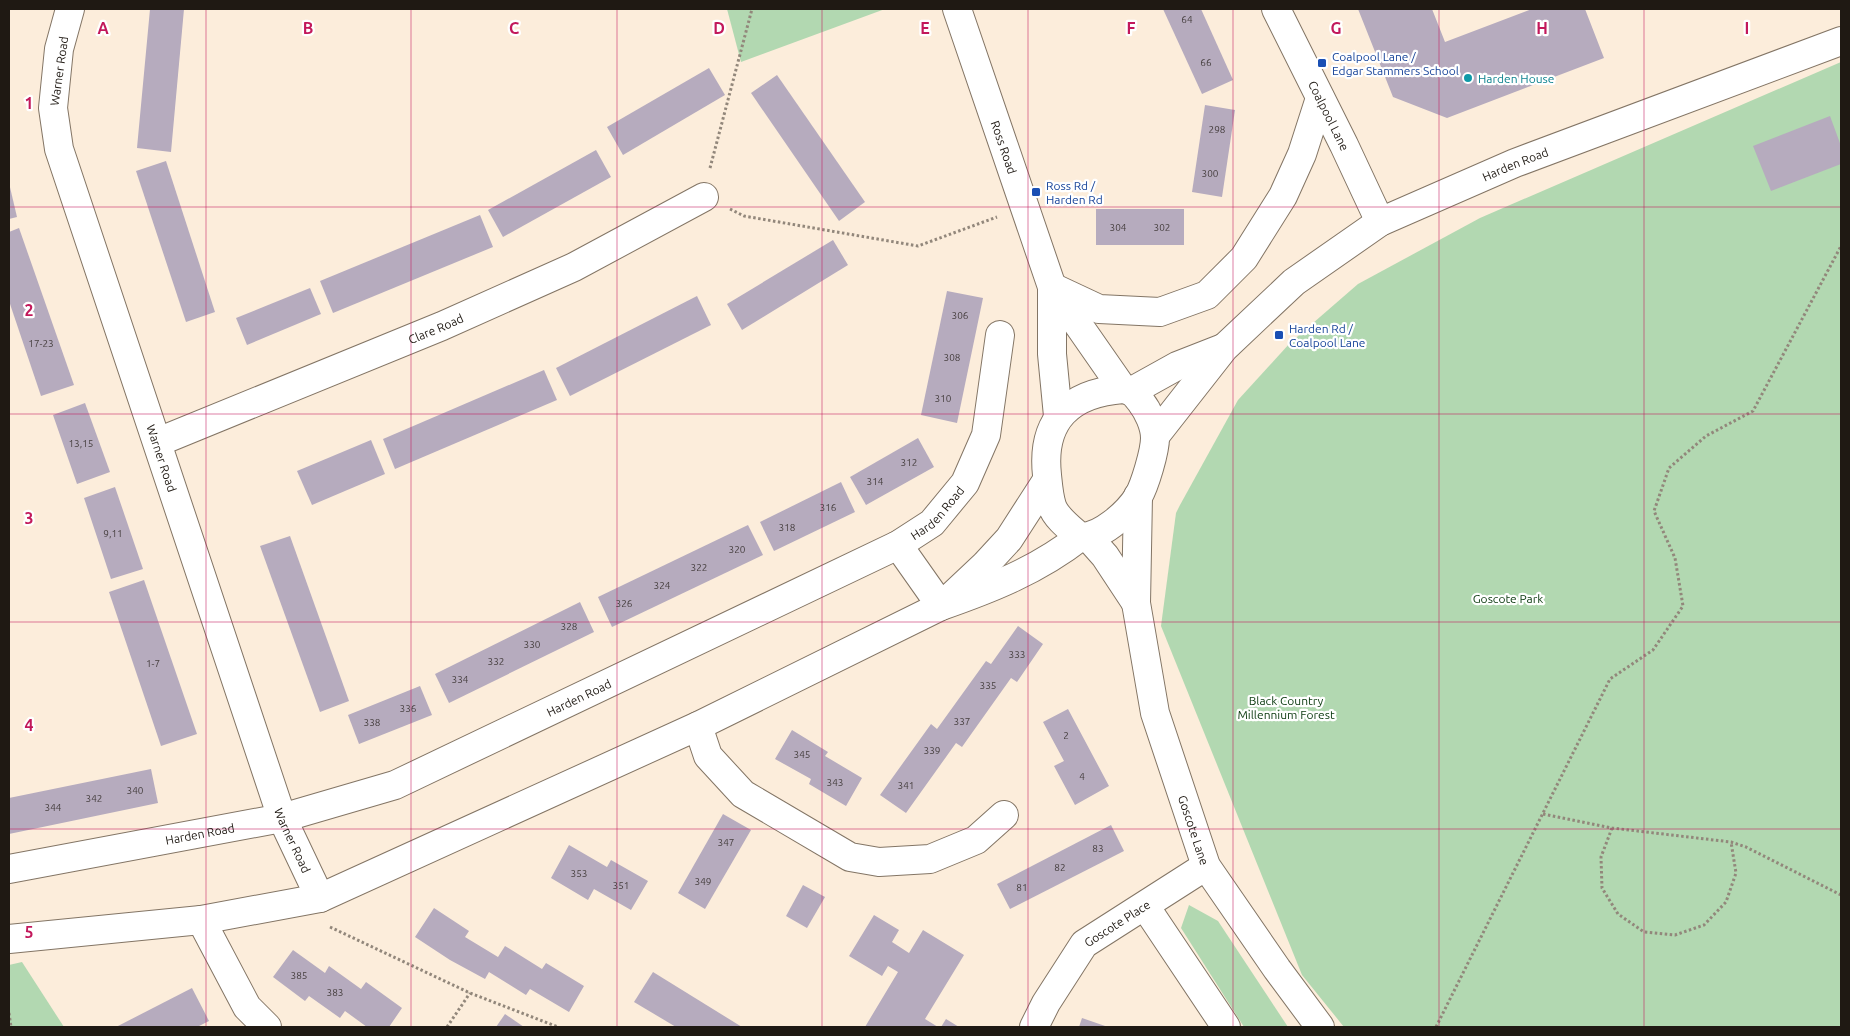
<svg xmlns="http://www.w3.org/2000/svg" width="1850" height="1036" font-family="Ubuntu,sans-serif">
<style>
.green{fill:#b2d8b1}
.building{fill:#b6abbe}
.lines{fill:none;stroke-linecap:round;stroke-linejoin:round}
.street-casing{stroke:#837565;stroke-width:30}
.secondary-casing{stroke:#837565;stroke-width:30}
.path{stroke:#92877b;stroke-width:3;stroke-dasharray:2.5 2.5;stroke-linecap:butt}
.street{stroke:#fff;stroke-width:28}
.secondary{stroke:#fff;stroke-width:28}
.grid{fill:none;stroke:#c2185b;stroke-width:1;stroke-opacity:0.55}
.transit-dot{fill:#1a4fb4;stroke:#fff;stroke-width:2}
.culture-dot{fill:#0f9aa8;stroke:#fff;stroke-width:2}
.labels{text-anchor:middle;dominant-baseline:central;stroke-width:4.5;stroke-linejoin:round;paint-order:stroke}
.number-label{font-size:10px;fill:#453e3e}
.transit-label{font-size:12px;fill:#164399;stroke:#fff;text-anchor:start}
.street-label{font-size:12px;fill:#1f1913;stroke:#fff}
.culture-label{font-size:12px;fill:#0d838f;stroke:#fff;text-anchor:start}
.park-label{font-size:12px;fill:#08370c;stroke:#fff}
.grid-label{font-size:16px;text-anchor:middle;font-weight:bold;fill:#c2185b;stroke:#fff;stroke-width:4.5;stroke-linejoin:round;paint-order:stroke}
</style>
<rect width="100%" height="100%" fill="#fceddb"/>
<!-- green -->
<g class="green">
<polygon points="727,9 885,9 741,62"/>
<polygon points="1841,62 1841,1027 1344,1027 1302,975 1161,626 1176,513 1180,505 1238,400 1290,343 1358,284 1480,218"/>
<polygon points="1189,905 1218,921 1288,1027 1244,1027 1181,928"/>
<polygon points="22,962 64,1027 9,1027 9,965"/>
</g>
<!-- building -->
<g class="building">
<polygon points="150,9 184,9 171,152 137,148"/>
<polygon points="1163,9 1201,9 1233,80 1202,94"/>
<polygon points="1358,9 1432,9 1445,42 1532,9 1585,9 1604,58 1447,118 1393,97"/>
<polygon points="709,68 725,95 623,155 607,127"/>
<polygon points="777,75 865,202 839,221 751,93"/>
<polygon points="1205,105 1235,110 1222,197 1192,192"/>
<polygon points="1830,116 1841,146 1841,164 1771,191 1753,146"/>
<polygon points="596,150 611,177 503,237 488,210"/>
<polygon points="166,161 215,312 186,322 136,171"/>
<polygon points="9,183 17,217 9,219"/>
<rect x="1096" y="209" width="88" height="36"/>
<polygon points="480,215 493,247 333,313 320,281"/>
<polygon points="19,228 74,385 41,396 9,301 9,232"/>
<polygon points="833,240 848,265 742,330 727,304"/>
<polygon points="310,288 321,314 247,345 236,318"/>
<polygon points="947,291 983,298 957,423 921,415"/>
<polygon points="697,296 711,325 570,396 556,368"/>
<polygon points="544,370 557,400 395,469 383,439"/>
<polygon points="85,403 110,472 77,484 53,415"/>
<polygon points="918,438 934,467 866,505 850,477"/>
<polygon points="371,440 385,474 312,505 297,471"/>
<polygon points="841,482 855,512 774,551 760,522"/>
<polygon points="115,487 143,569 111,579 84,498"/>
<polygon points="748,525 763,555 612,627 598,597"/>
<polygon points="290,536 349,701 320,712 260,546"/>
<polygon points="144,580 197,734 161,746 109,592"/>
<polygon points="580,602 594,632 449,703 435,674"/>
<polygon points="1018,626 1043,644 1017,682 1011,678 962,747 956,743 906,813 880,795 931,724 937,729 986,661 991,664"/>
<polygon points="420,686 432,715 359,744 348,715"/>
<polygon points="1068,709 1109,786 1075,805 1054,766 1064,761 1043,722"/>
<polygon points="792,730 828,752 825,756 862,778 846,806 809,784 811,779 775,759"/>
<polygon points="151,769 158,803 9,834 9,798"/>
<polygon points="723,814 751,830 705,909 678,893"/>
<polygon points="1111,825 1124,851 1010,909 997,884"/>
<polygon points="569,845 607,867 611,860 648,881 631,910 594,889 588,900 551,878"/>
<polygon points="803,885 825,897 807,928 786,916"/>
<polygon points="434,908 469,931 465,937 498,957 505,946 542,969 546,963 584,986 569,1012 530,989 526,995 489,972 485,979 450,960 415,937"/>
<polygon points="874,915 899,930 892,942 909,953 923,930 964,955 925,1019 938,1027 865,1027 898,972 888,966 882,976 849,956"/>
<polygon points="293,950 325,973 329,966 361,989 366,982 402,1008 389,1027 367,1027 345,1011 340,1018 309,996 305,1001 273,977"/>
<polygon points="653,972 742,1027 676,1027 634,1002"/>
<polygon points="192,988 209,1021 197,1027 116,1027"/>
<polygon points="505,1014 524,1027 496,1027"/>
<polygon points="1082,1018 1108,1027 1079,1027"/>
<polygon points="946,1019 959,1027 941,1027"/>
</g>
<g class="lines">
<defs>
<g id="street">
<path id="s1" d="M70 9 59 49 53 108 59 149 282 818 320 898"/>
<path id="s2" d="M1276 9 1344 145 1380 222"/>
<polyline points="1052,287 1099,309 1160,312 1207,295 1244,258 1283,196 1302,154 1320,98"/>
<path id="s3" d="M158 442 442 326 574 267 704 197"/>
<polyline points="898,545 941,606"/>
<polyline points="698,726 708,756 743,794 850,857 879,862 930,859 976,840 1004,815"/>
<path id="s4" d="M9 869 282 818 395 785 898 545 932 523 965 483 986 435 1000 335"/>
<polyline points="1145,906 1226,1027"/>
<polyline points="201,920 247,1007 267,1027"/>
<path id="s5" d="M1034 1027 1046 1003 1084 944 1206 866"/>
</g>
<g id="secondary">
<path id="s6" d="M957 9 1052 287 1123 389"/>
<polyline points="1052,287 1052,354 1058,416"/>
<path d="M1123 389C1133 391 1135 394 1141 402 1148 411 1155 426 1155 438 1155 451 1145 485 1138 497 1127 514 1100 538 1080 537 1071 529 1056 518 1052 506 1049 497 1048 485 1047 475 1041 420 1070 393 1123 389Z"/>
<polyline points="1132,391 1177,366 1223,348"/>
<path id="s7" d="M1155 436 1224 348 1294 282 1380 222 1515 163 1841 41"/>
<path id="s8" d="M1138 496 1136 603 1155 713 1206 866 1277 969 1320 1027"/>
<polyline points="1089,538 1105,556 1136,603"/>
<polyline points="951,597 985,565 1009,539 1047,480"/>
<path d="M9 939 201 920 320 898 698 726 941 606C990 589 1038 570 1080 537"/>
</g>
</defs>
<!-- street casing -->
<use href="#street" class="street-casing"/>
<!-- secondary casing -->
<use href="#secondary" class="secondary-casing"/>
<!-- path -->
<g class="path">
<polyline points="710,168 752,9"/>
<polyline points="730,209 744,216 918,246 997,217"/>
<polyline points="1543,814 1612,828 1731,842 1746,847 1841,895"/>
<polyline points="1612,828 1601,857 1602,888 1618,914 1644,932 1675,935 1704,925 1726,902 1736,873 1731,842"/>
<polyline points="330,927 470,993 558,1027"/>
<polyline points="9,1013 11,1027"/>
<polyline points="447,1027 470,993"/>
<polyline points="1436,1027 1610,679 1653,650 1683,606 1675,558 1654,511 1669,468 1706,436 1753,411 1841,246"/>
</g>
<!-- street -->
<use href="#street" class="street"/>
<!-- secondary -->
<use href="#secondary" class="secondary"/>
</g>
<!-- grid -->
<path class="grid" d="M206 9V1027M411 9V1027M617 9V1027M822 9V1027M1028 9V1027M1233 9V1027M1439 9V1027M1644 9V1027M9 207H1841M9 414H1841M9 622H1841M9 829H1841"/>
<!-- markers -->
<g class="transit-dot">
<rect x="1317" y="58" width="10" height="10" rx="2.5"/>
<rect x="1031" y="187" width="10" height="10" rx="2.5"/>
<rect x="1274" y="330" width="10" height="10" rx="2.5"/>
</g>
<circle class="culture-dot" cx="1468" cy="78" r="5"/>
<g class="labels">
<!-- number labels -->
<g class="number-label">
<text x="1187" y="19">64</text>
<text x="1206" y="62">66</text>
<text x="1217" y="129">298</text>
<text x="1210" y="173">300</text>
<text x="1118" y="227">304</text>
<text x="1162" y="227">302</text>
<text x="960" y="315">306</text>
<text x="41" y="343">17-23</text>
<text x="952" y="357">308</text>
<text x="943" y="398">310</text>
<text x="81" y="443">13,15</text>
<text x="909" y="462">312</text>
<text x="875" y="481">314</text>
<text x="828" y="507">316</text>
<text x="787" y="527">318</text>
<text x="113" y="533">9,11</text>
<text x="737" y="549">320</text>
<text x="699" y="567">322</text>
<text x="662" y="585">324</text>
<text x="624" y="603">326</text>
<text x="569" y="626">328</text>
<text x="532" y="644">330</text>
<text x="1017" y="654">333</text>
<text x="496" y="661">332</text>
<text x="153" y="663">1-7</text>
<text x="460" y="679">334</text>
<text x="988" y="685">335</text>
<text x="408" y="708">336</text>
<text x="962" y="721">337</text>
<text x="372" y="722">338</text>
<text x="1066" y="735">2</text>
<text x="932" y="750">339</text>
<text x="802" y="754">345</text>
<text x="1082" y="776">4</text>
<text x="835" y="782">343</text>
<text x="906" y="785">341</text>
<text x="135" y="790">340</text>
<text x="94" y="798">342</text>
<text x="53" y="807">344</text>
<text x="726" y="842">347</text>
<text x="1098" y="848">83</text>
<text x="1060" y="867">82</text>
<text x="579" y="873">353</text>
<text x="703" y="881">349</text>
<text x="621" y="885">351</text>
<text x="1022" y="887">81</text>
<text x="299" y="975">385</text>
<text x="335" y="992">383</text>
</g>
<!-- transit labels -->
<g class="transit-label">
<text x="1332" y="56">Coalpool Lane /<tspan x="1332" dy="14">Edgar Stammers School</tspan></text>
<text x="1046" y="185">Ross Rd /<tspan x="1046" dy="14">Harden Rd</tspan></text>
<text x="1289" y="328">Harden Rd /<tspan x="1289" dy="14">Coalpool Lane</tspan></text>
</g>
<!-- street labels -->
<g class="street-label">
<text transform="translate(59 71) rotate(-82)">Warner Road</text>
<text stroke="none"><textPath href="#s2" startOffset="119">Coalpool Lane</textPath></text>
<text stroke="none"><textPath href="#s6" startOffset="146">Ross Road</textPath></text>
<text stroke="none"><textPath href="#s7" startOffset="460">Harden Road</textPath></text>
<text stroke="none"><textPath href="#s3" startOffset="300">Clare Road</textPath></text>
<text stroke="none"><textPath href="#s1" startOffset="468">Warner Road</textPath></text>
<text stroke="none"><textPath href="#s4" startOffset="1004">Harden Road</textPath></text>
<text stroke="none"><textPath href="#s4" startOffset="599">Harden Road</textPath></text>
<text stroke="none"><textPath href="#s8" startOffset="342">Goscote Lane</textPath></text>
<text stroke="none"><textPath href="#s4" startOffset="194">Harden Road</textPath></text>
<text stroke="none"><textPath href="#s1" startOffset="872">Warner Road</textPath></text>
<text stroke="none"><textPath href="#s5" startOffset="136">Goscote Place</textPath></text>
</g>
<!-- culture labels -->
<g class="culture-label">
<text x="1478" y="78">Harden House</text>
</g>
<!-- park labels -->
<g class="park-label">
<text x="1508" y="598">Goscote Park</text>
<text x="1286" y="700">Black Country<tspan x="1286" dy="14">Millennium Forest</tspan></text>
</g>
</g>
<g class="grid-label">
<text x="103" y="34">A</text>
<text x="308" y="34">B</text>
<text x="514" y="34">C</text>
<text x="719" y="34">D</text>
<text x="925" y="34">E</text>
<text x="1131" y="34">F</text>
<text x="1336" y="34">G</text>
<text x="1542" y="34">H</text>
<text x="1747" y="34">I</text>
<text x="29" y="109">1</text>
<text x="29" y="316">2</text>
<text x="29" y="524">3</text>
<text x="29" y="731">4</text>
<text x="29" y="938">5</text>
</g>
<!-- border -->
<rect width="1850" height="1036" fill="none" stroke="#1f1913" stroke-width="20"/>
</svg>
